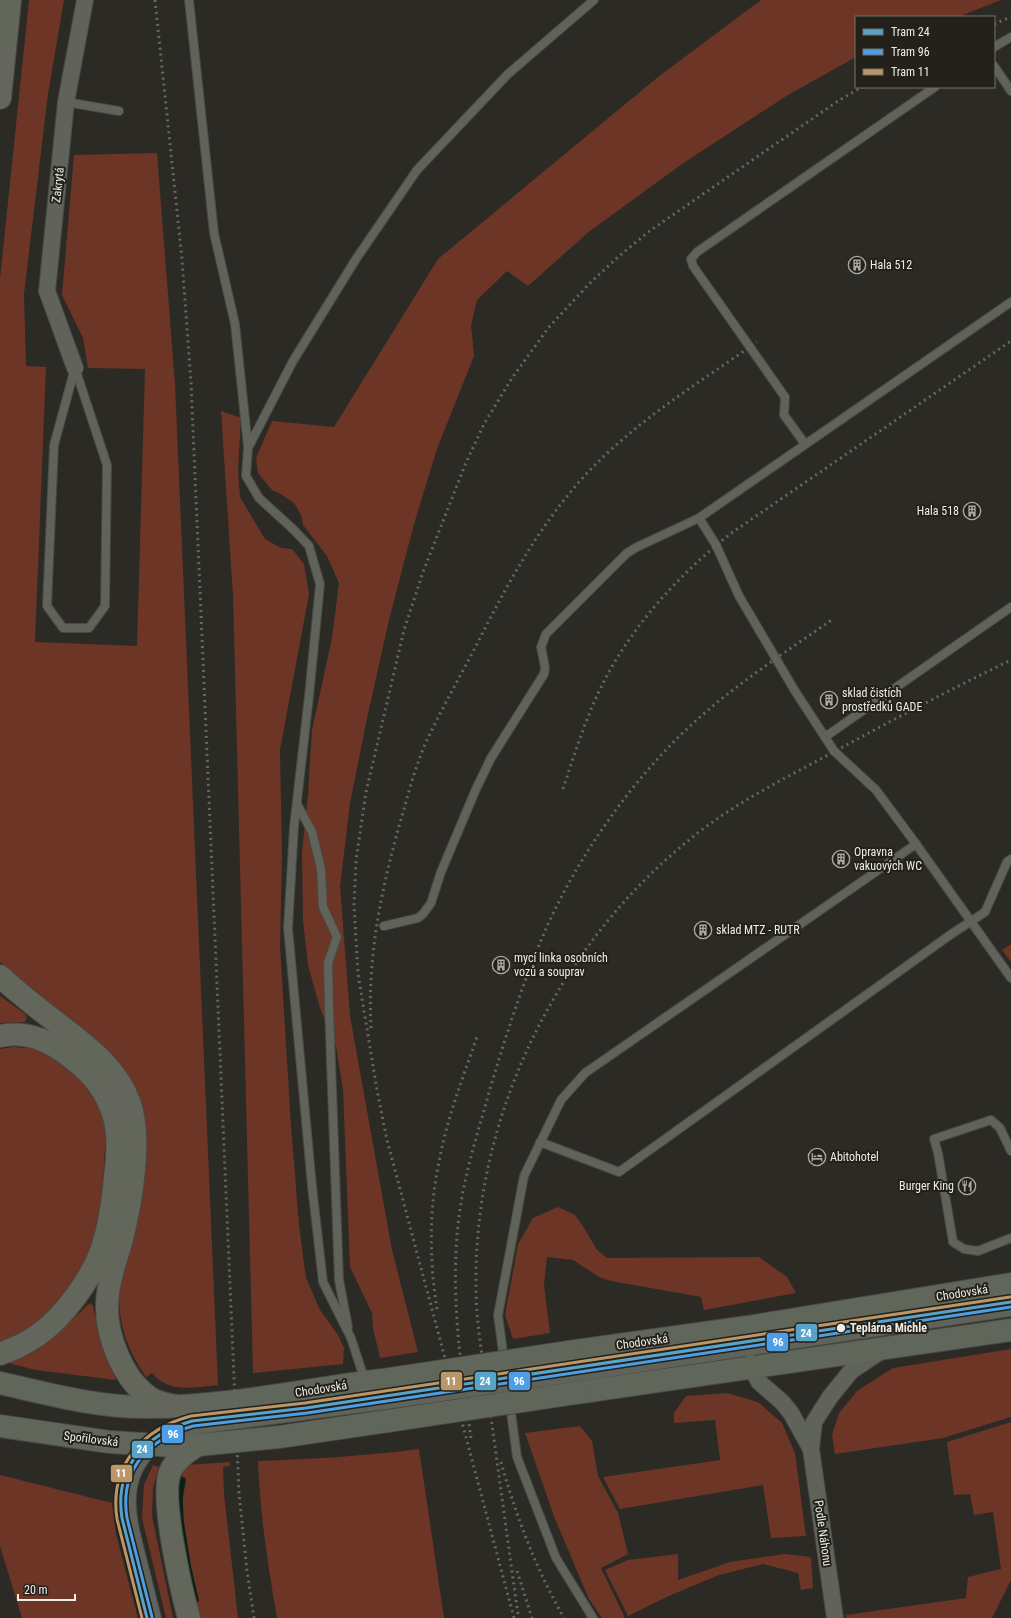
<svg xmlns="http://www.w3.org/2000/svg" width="1011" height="1618" font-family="'Roboto Condensed',sans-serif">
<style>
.green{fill:#6d3526}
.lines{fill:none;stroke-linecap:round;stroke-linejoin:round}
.stream{stroke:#0a2115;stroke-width:5.5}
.service-casing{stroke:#494845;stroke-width:10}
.minor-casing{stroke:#494845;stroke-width:18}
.secondary-casing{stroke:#494845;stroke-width:24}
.trunk-casing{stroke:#494845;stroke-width:24}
.service{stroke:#5f635a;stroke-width:8}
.minor{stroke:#5f635a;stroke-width:16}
.secondary{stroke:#61665b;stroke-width:22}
.trunk{stroke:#63665b;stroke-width:22}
.rail{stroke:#666861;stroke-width:3;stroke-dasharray:2 4;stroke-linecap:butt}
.service-bridge-casing{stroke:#494845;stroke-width:10;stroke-linecap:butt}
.secondary-bridge-casing{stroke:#494845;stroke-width:24;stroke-linecap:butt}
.service-bridge{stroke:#5f635a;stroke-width:8}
.secondary-bridge{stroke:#61665b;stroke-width:22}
.tram-1-casing{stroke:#23211a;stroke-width:6}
.tram-2-casing{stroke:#23211a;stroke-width:6}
.tram-3-casing{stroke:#23211a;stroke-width:6}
.tram-1{stroke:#57a3ca;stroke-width:3}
.tram-2{stroke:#4d9ee5;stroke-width:3}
.tram-3{stroke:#ba9669;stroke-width:3}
.stop-dot{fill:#edece7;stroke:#23211a;stroke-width:1.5}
.labels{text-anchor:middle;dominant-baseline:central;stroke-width:4;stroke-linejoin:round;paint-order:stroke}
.street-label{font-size:12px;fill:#edece7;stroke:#23211a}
.poi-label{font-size:12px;fill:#edece7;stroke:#23211a;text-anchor:start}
.stop-label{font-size:12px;font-weight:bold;fill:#edece7;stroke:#23211a;text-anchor:start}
.line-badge{stroke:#23211a;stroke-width:1.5}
.badge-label{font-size:11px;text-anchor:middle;font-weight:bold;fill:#fff}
</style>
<rect width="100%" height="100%" fill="#2b2a25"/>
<!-- green -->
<g class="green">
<path d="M29 0H64L48 94 24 294 26 366 46 367 35 642 137 646 145 369 88 368 83 338 62 295 74 155 157 153 175 384 218 1385C195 1387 169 1394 152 1373L146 1377C127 1349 120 1327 118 1293L142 1160 54 1007 0 962V279Z"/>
<polygon points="761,0 1001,0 958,17 856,17 856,57 788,95 682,164 590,231 528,286 507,271 477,300 471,325 474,356 437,449 414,524 389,620 366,723 350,803 340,886 350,1016 392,1250 418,1352 380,1358 373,1328 372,1313 350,1267 343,1089 336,1046 320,1008 308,965 303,920 302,852 308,795 312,730 332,638 339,583 327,556 303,525 301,515 294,503 279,493 272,490 258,473 256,458 272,421 334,427 438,259 658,77"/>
<polygon points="221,411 241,418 238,470 240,497 265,539 281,548 292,549 304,564 309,594 280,750 282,855 280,947 291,1125 299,1225 306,1278 320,1310 338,1335 344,1348 343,1364 253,1373 233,595"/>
<polygon points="1011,944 1011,962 1002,950"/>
<polygon points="0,996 24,1013 27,1017 25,1022 0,1023"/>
<path d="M13 1047C24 1048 36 1048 46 1053 69 1063 93 1088 101 1112 107 1129 105 1149 104 1166 101 1202 98 1237 82 1270 72 1288 58 1303 44 1317 40 1320 37 1325 33 1328 23 1334 11 1338 0 1343V1049Z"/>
<polygon points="558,1207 575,1215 583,1226 597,1250 607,1258 759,1257 787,1277 796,1293 704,1310 701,1297 611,1281 599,1277 573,1260 547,1257 544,1285 550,1333 513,1339 505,1315 518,1244 533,1218"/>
<polygon points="90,1303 93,1306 100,1337 116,1380 36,1370 8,1363 32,1353 47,1343"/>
<polygon points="1011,1349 1011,1417 943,1438 835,1454 832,1435 839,1413 858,1390 893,1368"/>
<polygon points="727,1393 758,1402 782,1423 795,1453 806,1536 771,1538 763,1485 620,1509 603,1477 720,1460 715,1420 674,1423 674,1413 686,1396"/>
<polygon points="1011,1422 1011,1580 992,1618 846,1618 846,1615 966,1598 968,1577 1001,1569 993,1512 974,1515 970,1494 954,1495 947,1442"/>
<polygon points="580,1426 592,1441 598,1476 618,1513 628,1554 601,1568 625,1618 602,1618 589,1599 555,1519 525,1433"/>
<path d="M419 1449 444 1618H277C268 1566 260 1514 258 1461 312 1459 366 1456 419 1449Z"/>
<path d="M230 1462V1466L223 1467 224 1494 238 1618H200C191 1582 184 1546 180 1509 179 1497 185 1485 181 1473L187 1465Z"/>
<polygon points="153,1465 159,1467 153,1488 152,1516 173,1618 166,1618 142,1518 144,1485"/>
<polygon points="0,1475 112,1503 116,1534 138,1618 22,1618 0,1546"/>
<polygon points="678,1554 678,1580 730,1562 785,1554 811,1557 813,1588 801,1590 798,1573 763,1564 719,1575 671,1595 628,1616 605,1570 628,1560"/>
</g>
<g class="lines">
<!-- stream -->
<polyline class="stream" points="183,1480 180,1498 181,1521 188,1565 196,1600"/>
<defs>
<g id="service">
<polyline points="189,0 214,233 235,324 248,447"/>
<polyline points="994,47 1011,37"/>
<polyline points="994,66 1011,91"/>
<polyline points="66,102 119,111"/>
<polygon points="75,368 107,465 105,606 89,628 63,628 47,606 54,445"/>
<polyline points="805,444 784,415 785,397 693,266 691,259 697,252 935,87"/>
<polyline points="699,518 716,545 739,596 795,691 834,751 876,790 916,844"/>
<polyline points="825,737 1011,607"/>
<polyline points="297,804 312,832 321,869 323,907 337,937 328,963 329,1008 339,1280 348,1327"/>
<polyline points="384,926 418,918 423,914 431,903 441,872 476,789 491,758 544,674 545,667 541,647 546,634 627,553 637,547 699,518 1011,302"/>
<polyline points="540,1142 619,1172 950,935 985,912 1007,862 1011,859"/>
<polyline points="1011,1151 1000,1128 991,1120 934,1139 938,1153 953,1242 964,1249 978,1251 1011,1238"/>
<polyline points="748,1327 750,1356"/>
<polyline points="767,1331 788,1336 1011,1302"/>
<polyline points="573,1378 1011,1312"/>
<polyline points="365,1381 351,1338 323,1282 312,1186 288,928 294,827 309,696 320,584 309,546 294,530 259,498 246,476 248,448 293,361 356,259 417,170 508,74 594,0"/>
<polyline points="168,1439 182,1433 196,1430 386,1405"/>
<path d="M156 1448C120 1479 132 1519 142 1558 147 1578 152 1598 157 1618"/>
<polyline points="593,1618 556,1558 517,1457 498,1315 524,1176 561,1100 585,1073 916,844 1011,978"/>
</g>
<g id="minor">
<polyline points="75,368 47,291 66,102 85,0"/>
<polyline points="751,1367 759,1382 782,1402 791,1413 811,1449"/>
<polyline points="835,1618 811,1449 814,1422 830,1397 851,1371 881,1351"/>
</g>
<g id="secondary">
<polyline points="569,1352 748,1327 1011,1284"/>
<path d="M0 1383C49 1394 99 1408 150 1407 229 1407 305 1389 383 1380"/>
<polyline points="575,1393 1011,1330"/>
<polyline points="0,1426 110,1442 174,1446 198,1445 279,1437 388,1421"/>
</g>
<g id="trunk">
<polyline points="0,98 10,0"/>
<path d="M0 976C19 994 40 1010 61 1026 89 1048 118 1069 130 1104 142 1140 131 1202 122 1239 116 1260 108 1281 107 1304 106 1336 123 1381 152 1399 160 1403 169 1405 178 1406"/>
<path d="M0 1036C24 1031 46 1039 65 1053 86 1068 102 1084 111 1108 120 1129 118 1155 115 1177 113 1200 110 1223 103 1245 93 1277 65 1316 38 1335 26 1344 13 1349 0 1354"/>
<path d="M189 1618C181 1589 160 1498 170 1472 175 1460 187 1452 198 1445"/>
</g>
</defs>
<!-- service casing -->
<use href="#service" class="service-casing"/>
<!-- minor casing -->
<use href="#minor" class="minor-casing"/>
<!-- secondary casing -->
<use href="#secondary" class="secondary-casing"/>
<!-- trunk casing -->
<use href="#trunk" class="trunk-casing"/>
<!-- service -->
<use href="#service" class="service"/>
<!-- minor -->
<use href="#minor" class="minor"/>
<!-- secondary -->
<use href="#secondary" class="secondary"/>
<!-- trunk -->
<use href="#trunk" class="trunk"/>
<!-- rail -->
<g class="rail">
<polyline points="155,0 182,259 191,383 239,1493 247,1571 254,1618"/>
<polyline points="994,24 1011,17"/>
<path d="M563 789C573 758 583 727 596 698 625 633 675 578 730 534L1011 341"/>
<path d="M371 1028C367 956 382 885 402 816 409 791 416 765 426 742 442 708 461 675 478 642 510 579 541 522 590 470 639 419 700 382 757 342"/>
<path d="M437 1309C429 1259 429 1206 440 1157 448 1115 464 1075 478 1034"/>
<path d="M471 1438C460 1363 449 1285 460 1209 466 1168 479 1129 490 1089 506 1035 523 982 545 931 573 867 617 802 664 752 713 699 774 660 833 619"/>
<path d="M501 1462C516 1516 536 1569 564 1618"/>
<polyline points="517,1571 532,1618"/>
<path d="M518 1614C508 1544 499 1474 489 1403 483 1361 475 1319 476 1276 477 1102 567 930 707 826 741 801 779 781 817 761 881 726 945 692 1011 660"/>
<polyline points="514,1618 387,1140 377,1090 358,974 354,905 356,860 366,792 404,630 423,572 465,465 484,424 512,378 549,327 590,283 619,256 651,230 838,101 862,87"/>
</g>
<defs>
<polyline id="service-bridge" points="386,1405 573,1378"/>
<g id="secondary-bridge">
<polyline points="383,1380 569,1352"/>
<polyline points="388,1421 575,1393"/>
</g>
</defs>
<!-- service-bridge casing -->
<use href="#service-bridge" class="service-bridge-casing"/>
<!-- secondary-bridge casing -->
<use href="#secondary-bridge" class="secondary-bridge-casing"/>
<!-- service-bridge -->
<use href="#service-bridge" class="service-bridge"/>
<!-- secondary-bridge -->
<use href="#secondary-bridge" class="secondary-bridge"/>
<defs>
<path id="tram-1" d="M147 1618 122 1518C114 1467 145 1435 192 1421L306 1408 1011 1302"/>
<path id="tram-2" d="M152 1617 127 1518C119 1469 149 1439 193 1426L307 1413 1011 1307"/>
<path id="tram-3" d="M142 1618 117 1519C109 1466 142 1429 191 1416L305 1403 1010 1297"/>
</defs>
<!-- tram-1 casing -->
<use href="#tram-1" class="tram-1-casing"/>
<!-- tram-2 casing -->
<use href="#tram-2" class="tram-2-casing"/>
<!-- tram-3 casing -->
<use href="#tram-3" class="tram-3-casing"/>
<!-- tram-1 -->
<use href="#tram-1" class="tram-1"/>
<!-- tram-2 -->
<use href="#tram-2" class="tram-2"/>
<!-- tram-3 -->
<use href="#tram-3" class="tram-3"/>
</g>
<!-- icons -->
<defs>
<symbol id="building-ring" viewBox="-11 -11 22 22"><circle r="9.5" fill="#23211a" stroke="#a9a8a3" stroke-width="1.5"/><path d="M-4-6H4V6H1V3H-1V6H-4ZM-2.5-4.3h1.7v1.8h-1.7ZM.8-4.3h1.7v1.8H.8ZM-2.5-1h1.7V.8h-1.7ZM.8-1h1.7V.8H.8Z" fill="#a9a8a3"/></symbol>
<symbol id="hotel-ring" viewBox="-11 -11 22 22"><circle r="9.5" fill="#23211a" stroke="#a9a8a3" stroke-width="1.5"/><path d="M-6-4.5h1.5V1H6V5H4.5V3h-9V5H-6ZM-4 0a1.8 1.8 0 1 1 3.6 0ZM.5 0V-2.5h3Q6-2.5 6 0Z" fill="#a9a8a3"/></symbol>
<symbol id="restaurant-ring" viewBox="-11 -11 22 22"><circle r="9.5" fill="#23211a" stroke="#a9a8a3" stroke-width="1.5"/><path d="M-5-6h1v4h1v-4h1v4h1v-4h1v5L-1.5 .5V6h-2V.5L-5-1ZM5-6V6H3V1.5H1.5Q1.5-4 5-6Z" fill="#a9a8a3"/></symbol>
</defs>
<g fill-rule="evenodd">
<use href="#building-ring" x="847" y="255" width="20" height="20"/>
<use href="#building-ring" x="962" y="501" width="20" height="20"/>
<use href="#building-ring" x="819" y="690" width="20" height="20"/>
<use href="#building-ring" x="831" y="849" width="20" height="20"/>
<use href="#building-ring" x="693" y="920" width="20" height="20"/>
<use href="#building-ring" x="491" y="955" width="20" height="20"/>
<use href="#hotel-ring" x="807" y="1147" width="20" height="20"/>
<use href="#restaurant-ring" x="957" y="1176" width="20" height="20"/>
</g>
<!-- markers -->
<circle class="stop-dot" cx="841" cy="1328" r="5"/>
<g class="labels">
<!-- street labels -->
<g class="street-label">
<text transform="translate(58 185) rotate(-84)">Zakrytá</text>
<text transform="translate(962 1293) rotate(-9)">Chodovská</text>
<text transform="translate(642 1342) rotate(-8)">Chodovská</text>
<text transform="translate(321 1389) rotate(-9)">Chodovská</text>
<text transform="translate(91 1439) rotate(7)">Spořilovská</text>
<text transform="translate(823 1533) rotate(82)">Podle Náhonu</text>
</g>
<!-- poi labels -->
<g class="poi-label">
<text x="870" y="265">Hala 512</text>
<text x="959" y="511" text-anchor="end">Hala 518</text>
<text x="842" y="693">sklad čistích<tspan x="842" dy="14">prostředků GADE</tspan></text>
<text x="854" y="852">Opravna<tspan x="854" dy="14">vakuových WC</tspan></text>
<text x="716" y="930">sklad MTZ - RUTR</text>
<text x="514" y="958">mycí linka osobních<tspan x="514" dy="14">vozů a souprav</tspan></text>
<text x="830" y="1157">Abitohotel</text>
<text x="954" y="1186" text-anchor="end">Burger King</text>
</g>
<!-- stop labels -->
<g class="stop-label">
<text x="850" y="1328">Teplárna Michle</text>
</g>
</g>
<g class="line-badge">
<rect x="795" y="1323" width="23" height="19" rx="4" fill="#57a3ca"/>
<rect x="766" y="1332" width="23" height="20" rx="4" fill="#4d9ee5"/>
<rect x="440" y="1371" width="23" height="20" rx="4" fill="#ba9669"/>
<rect x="508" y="1371" width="23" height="20" rx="4" fill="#4d9ee5"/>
<rect x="474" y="1371" width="23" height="20" rx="4" fill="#57a3ca"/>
<rect x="161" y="1424" width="23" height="20" rx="4" fill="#4d9ee5"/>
<rect x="131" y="1440" width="23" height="19" rx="4" fill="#57a3ca"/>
<rect x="110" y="1464" width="23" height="19" rx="4" fill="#ba9669"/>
</g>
<g class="badge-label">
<text x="806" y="1337">24</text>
<text x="778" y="1346">96</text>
<text x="451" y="1385">11</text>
<text x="519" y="1385">96</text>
<text x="485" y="1385">24</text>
<text x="173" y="1438">96</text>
<text x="142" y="1453">24</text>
<text x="121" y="1477">11</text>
</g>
<!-- legend -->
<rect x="855" y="16" width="140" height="72" fill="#23211a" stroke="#74726c"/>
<rect x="863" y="29" width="20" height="6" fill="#57a3ca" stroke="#74726c"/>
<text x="891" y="36" font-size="12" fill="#edece7">Tram 24</text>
<rect x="863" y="49" width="20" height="6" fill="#4d9ee5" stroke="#74726c"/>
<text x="891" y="56" font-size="12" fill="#edece7">Tram 96</text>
<rect x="863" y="69" width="20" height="6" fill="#ba9669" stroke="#74726c"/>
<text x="891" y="76" font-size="12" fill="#edece7">Tram 11</text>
<!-- scale -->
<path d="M18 1594v6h57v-6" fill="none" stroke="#edece7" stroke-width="2"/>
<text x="24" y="1594" font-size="12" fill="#edece7" stroke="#23211a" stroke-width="3" paint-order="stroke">20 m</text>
</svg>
